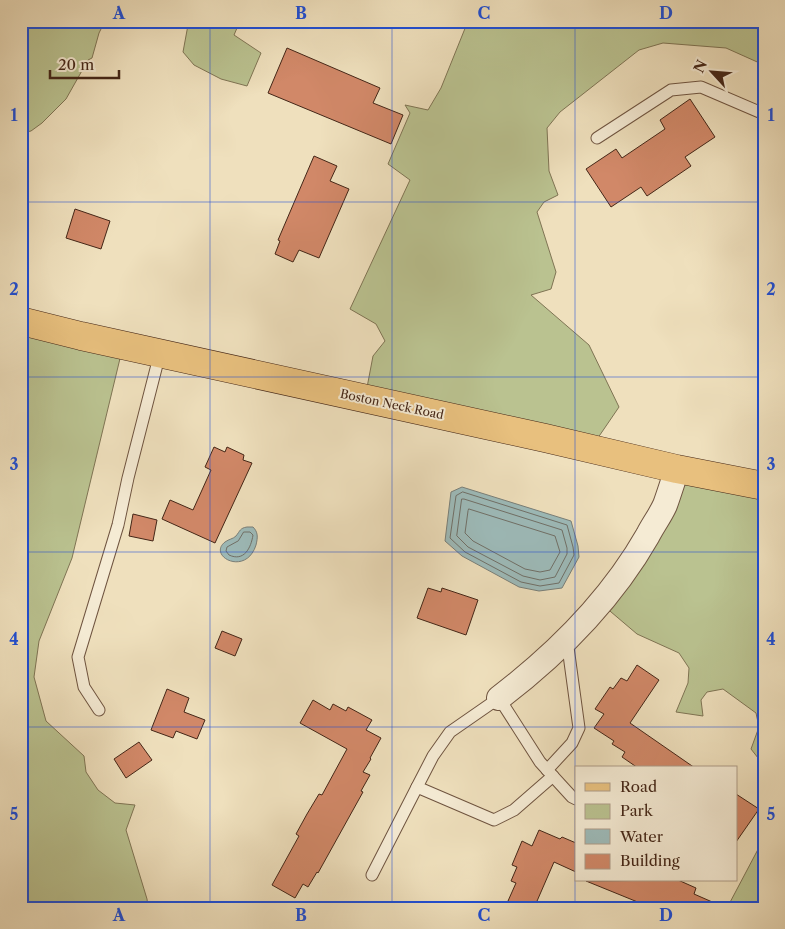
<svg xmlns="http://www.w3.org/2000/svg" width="785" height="929" font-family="'Libre Caslon Text',serif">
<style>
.green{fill:#bac290;stroke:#7f7454}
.water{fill:#9dbbba;stroke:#797f79}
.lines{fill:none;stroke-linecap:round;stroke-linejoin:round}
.shore{stroke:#707068;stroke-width:1}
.building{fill:#d18868;stroke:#442617}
.service-casing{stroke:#6f5440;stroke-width:13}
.minor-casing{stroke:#6f5440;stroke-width:26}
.primary-casing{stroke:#442617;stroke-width:29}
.service{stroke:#f5ebd4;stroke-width:11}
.minor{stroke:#f5ebd4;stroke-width:24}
.primary{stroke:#e8c07e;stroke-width:28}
.grid{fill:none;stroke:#1d4ed8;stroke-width:1;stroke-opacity:0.55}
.labels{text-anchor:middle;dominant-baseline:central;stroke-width:4;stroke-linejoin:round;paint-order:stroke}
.street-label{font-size:12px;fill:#442617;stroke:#f5ebd4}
.neatline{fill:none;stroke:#1d4ed8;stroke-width:2}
.grid-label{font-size:16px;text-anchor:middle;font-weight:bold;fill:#1d4ed8}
</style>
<rect width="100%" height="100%" fill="#efe0bd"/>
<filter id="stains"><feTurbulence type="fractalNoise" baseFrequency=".004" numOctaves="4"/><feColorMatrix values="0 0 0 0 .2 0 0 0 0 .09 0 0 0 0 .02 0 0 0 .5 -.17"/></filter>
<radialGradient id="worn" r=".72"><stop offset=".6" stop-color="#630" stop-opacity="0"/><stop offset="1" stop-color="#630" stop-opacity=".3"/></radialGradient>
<!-- green -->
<g class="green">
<polygon points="21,21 105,21 99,33 92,58 88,60 66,99 42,123 31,131 21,133"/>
<polygon points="181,21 240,21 234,35 261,53 247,86 221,79 194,65 183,52 188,25"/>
<polygon points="468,21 764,21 764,65 726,48 663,43 639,50 560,112 547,128 549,171 558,195 544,202 537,212 556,272 551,289 531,295 589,345 619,407 591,448 365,398 373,356 385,341 376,324 350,309 410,180 388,164 410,113 405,105 428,110 441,88"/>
<polygon points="21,321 123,346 72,558 39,641 34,677 46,721 84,756 86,772 98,790 115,803 135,805 126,830 147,899 148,908 21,908"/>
<polygon points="675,475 764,491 764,770 762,763 751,749 759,727 756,713 723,689 707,692 701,700 703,716 676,712 688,683 689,668 679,653 637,634 604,606"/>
<polygon points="764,838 764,908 727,908"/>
</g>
<!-- water -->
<g class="water">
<polygon points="462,487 571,521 578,546 579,557 562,588 539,591 519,587 462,556 445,541 451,492"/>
<path d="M247 527H253C258 532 258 537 256 545 246 577 207 556 225 542 229 539 233 539 236 536 240 531 240 528 247 527Z"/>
</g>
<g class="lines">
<!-- shore -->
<g class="shore">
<polygon points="463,492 567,525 573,547 574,555 559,583 540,586 521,582 465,552 450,538 456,496"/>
<polygon points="462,499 464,499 562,530 567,548 567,554 555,577 540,580 523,576 468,547 457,536"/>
<polygon points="469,509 555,536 560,552 550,570 540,572 525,569 473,541 465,533 468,511"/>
<path d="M244 532H250L253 535C251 548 244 562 229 555L226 551 227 547 238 541Z"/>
</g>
</g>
<!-- building -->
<g class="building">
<polygon points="287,48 380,88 373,103 403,115 391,144 268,93"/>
<polygon points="690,99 715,137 685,157 691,166 647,196 641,187 611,207 586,169 616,149 622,158 665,129 660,120"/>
<polygon points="314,156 337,166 330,181 349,189 319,258 299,250 293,262 275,254 280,241 278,240"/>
<polygon points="75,209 110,221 101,249 66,238"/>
<polygon points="214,447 225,452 227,447 244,455 243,460 252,463 215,543 162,519 170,500 193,510 211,470 205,467"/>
<polygon points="133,514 157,520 153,541 129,536"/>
<polygon points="428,588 441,592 442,588 478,600 466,635 417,618"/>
<polygon points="222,631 242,639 235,656 215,648"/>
<polygon points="637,665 659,680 630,723 695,768 638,768 622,757 625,752 612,744 614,741 594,728 604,714 595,709 610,687 613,689 621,678 627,681"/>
<polygon points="167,689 189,698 184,712 205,720 197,739 176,731 173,738 151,730"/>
<polygon points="313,700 330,710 333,704 346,711 348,707 372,720 366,730 381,738 370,758 371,759 363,772 370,775 361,791 363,792 318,873 317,872 308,887 303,884 295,898 272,885 299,836 296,834 307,814 319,794 322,795 347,749 300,723"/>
<polygon points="139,742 152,760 126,778 114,759"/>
<polygon points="736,794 759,809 736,842"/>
<polygon points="539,830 560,839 562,837 576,843 576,872 554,862 534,908 524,908 508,901 516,883 511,881 517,867 512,865 522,841 532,846"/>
<polygon points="678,880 696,888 694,894 726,908 661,908 646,902 645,905 586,881"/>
</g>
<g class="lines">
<defs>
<g id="service">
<polyline points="597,138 671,90 701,87 764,114"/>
<polyline points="99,710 84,687 78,657 118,525 128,478 160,353"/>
<polyline points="547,770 572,743 579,728 567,640"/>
<polyline points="417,787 433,756 450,732 499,698 540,762 572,797 576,799"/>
<polyline points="372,875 417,787 494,820 514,810 553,776"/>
</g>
<path id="minor" d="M499 698C558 653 611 600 648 535 653 525 660 516 665 505 669 494 673 481 677 469"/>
<polyline id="primary" points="21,321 81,336 545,438 677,469 764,486"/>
</defs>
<!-- service casing -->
<use href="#service" class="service-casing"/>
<!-- minor casing -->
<use href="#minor" class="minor-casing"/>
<!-- primary casing -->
<use href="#primary" class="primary-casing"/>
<!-- service -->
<use href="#service" class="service"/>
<!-- minor -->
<use href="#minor" class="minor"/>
<!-- primary -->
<use href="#primary" class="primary"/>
</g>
<!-- grid -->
<path class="grid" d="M210 21V908M392 21V908M575 21V908M21 202H764M21 377H764M21 552H764M21 727H764"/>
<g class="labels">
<!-- street labels -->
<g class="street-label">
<text transform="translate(392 404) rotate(12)">Boston Neck Road</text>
</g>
</g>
<!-- margin -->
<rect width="785" height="929" fill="none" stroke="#efe0bd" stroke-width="55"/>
<!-- legend -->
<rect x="575" y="766" width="162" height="115" fill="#f5ebd4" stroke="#ae9c88"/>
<rect x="585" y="783" width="25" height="8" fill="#e8c07e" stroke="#ae9c88"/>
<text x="620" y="792" font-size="15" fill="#442617">Road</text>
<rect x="585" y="804" width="25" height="15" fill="#bac290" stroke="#ae9c88"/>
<text x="620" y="816" font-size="15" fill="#442617">Park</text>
<rect x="585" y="829" width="25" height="15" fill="#9dbbba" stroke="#ae9c88"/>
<text x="620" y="842" font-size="15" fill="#442617">Water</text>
<rect x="585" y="854" width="25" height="15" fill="#d18868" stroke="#ae9c88"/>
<text x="620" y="866" font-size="15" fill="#442617">Building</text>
<!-- north arrow -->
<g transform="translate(712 72) rotate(296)" stroke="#f5ebd4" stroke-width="4" paint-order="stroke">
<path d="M0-4L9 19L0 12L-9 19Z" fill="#442617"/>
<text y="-8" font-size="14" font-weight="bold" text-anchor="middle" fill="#442617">N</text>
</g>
<!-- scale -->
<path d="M50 70v8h69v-8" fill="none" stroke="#442617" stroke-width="2.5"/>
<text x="58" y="70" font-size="15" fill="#442617" stroke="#f5ebd4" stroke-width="4" paint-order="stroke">20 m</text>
<rect x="28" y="28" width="730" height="874" class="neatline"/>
<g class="grid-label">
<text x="119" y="19">A</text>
<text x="301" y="19">B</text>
<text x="484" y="19">C</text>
<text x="666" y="19">D</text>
<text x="14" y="121">1</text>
<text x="771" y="121">1</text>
<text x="14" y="295">2</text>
<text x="771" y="295">2</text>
<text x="14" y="470">3</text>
<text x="771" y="470">3</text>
<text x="14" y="645">4</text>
<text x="771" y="645">4</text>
<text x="14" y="820">5</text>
<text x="771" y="820">5</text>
<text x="119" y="921">A</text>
<text x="301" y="921">B</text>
<text x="484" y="921">C</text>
<text x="666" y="921">D</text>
</g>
<rect width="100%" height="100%" filter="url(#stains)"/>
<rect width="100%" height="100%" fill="url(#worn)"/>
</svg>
